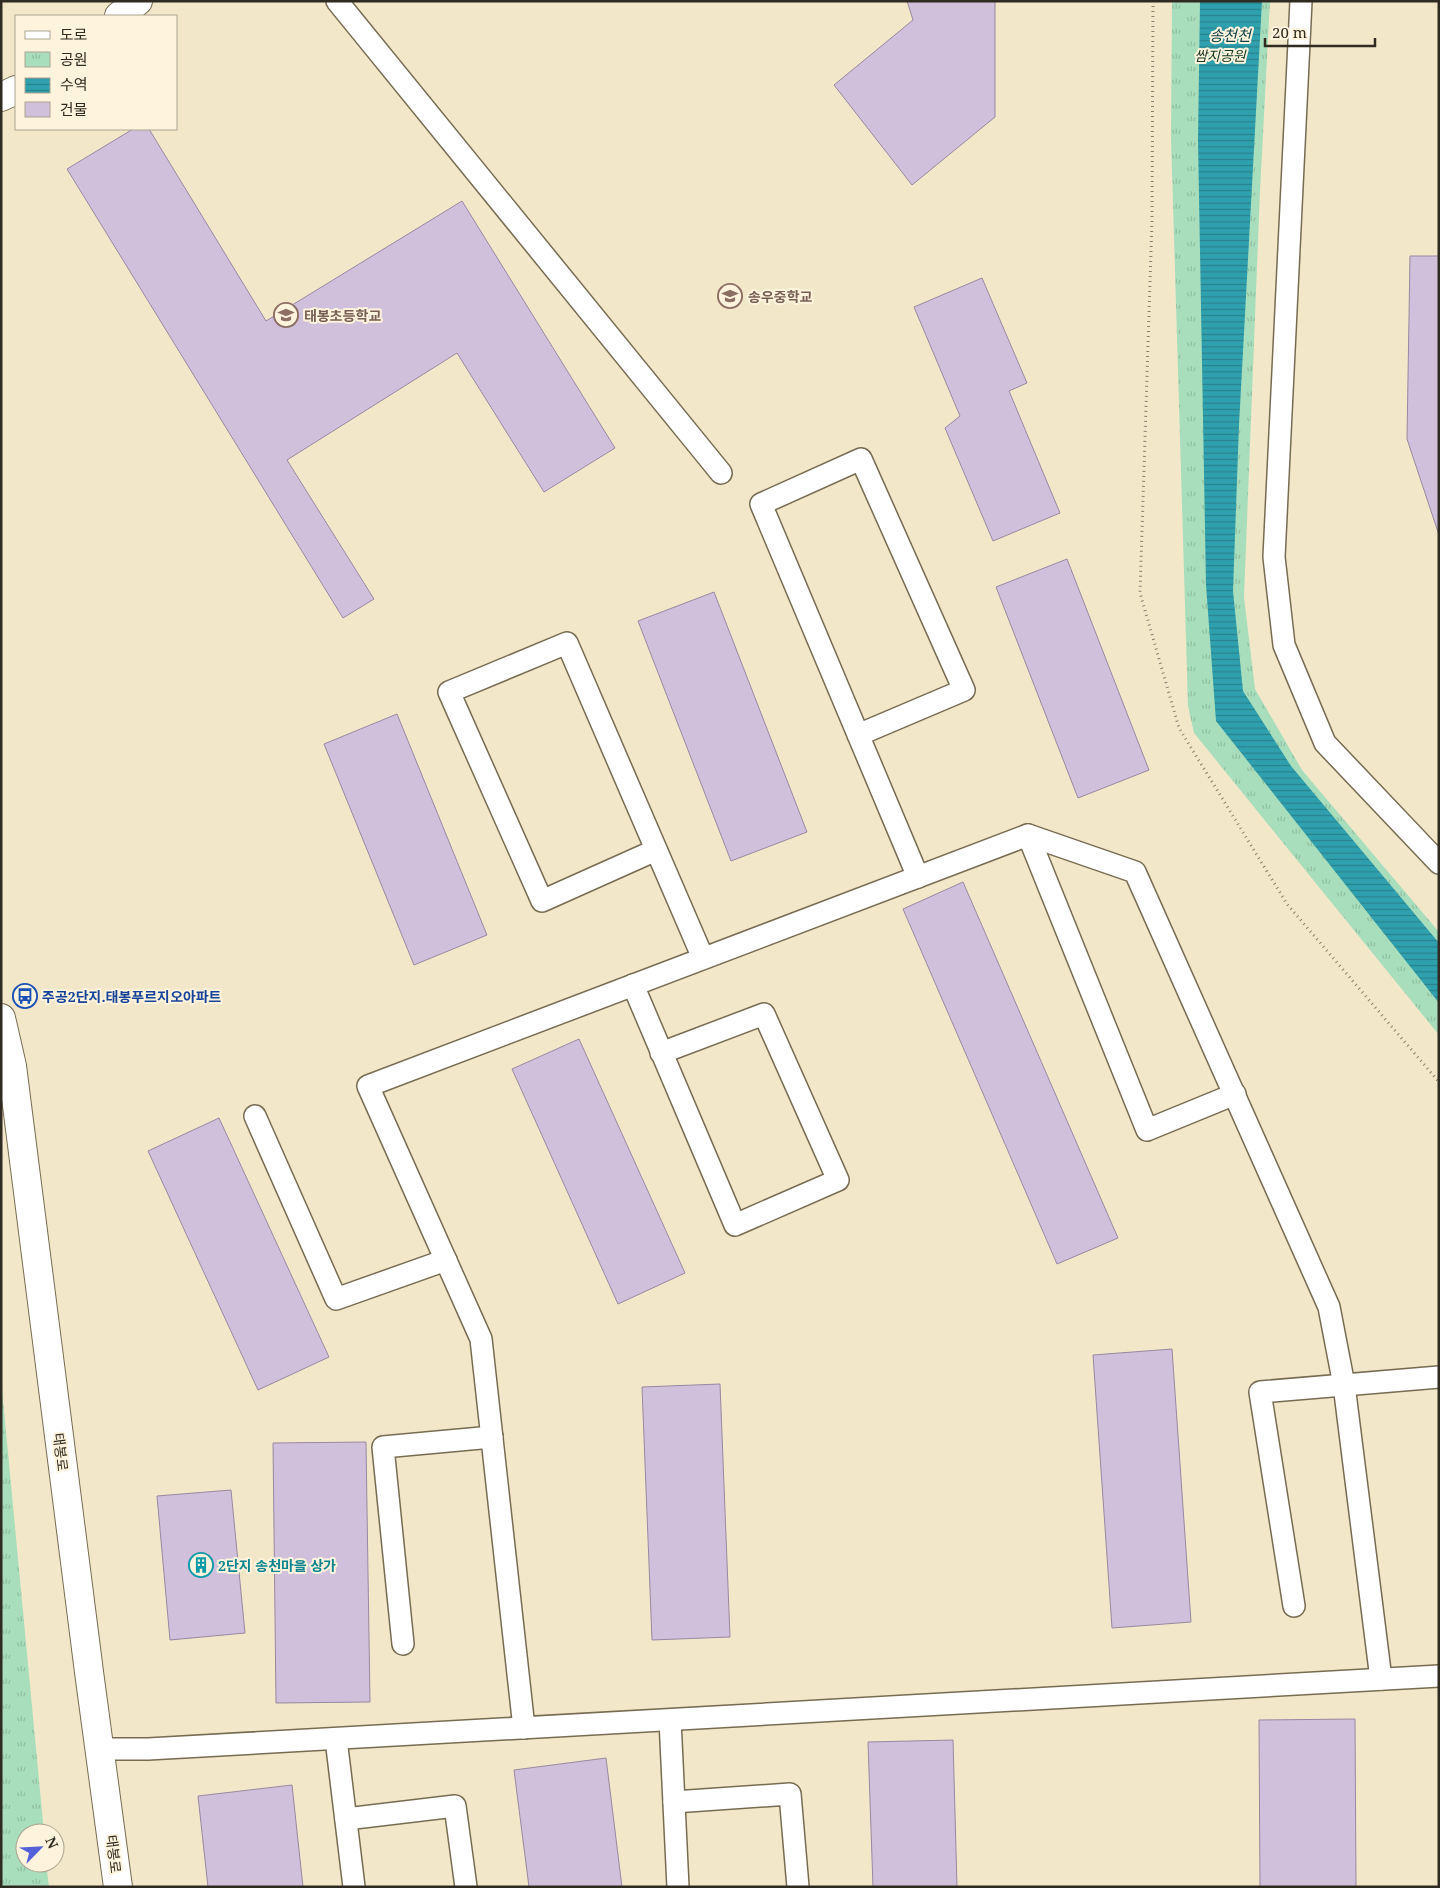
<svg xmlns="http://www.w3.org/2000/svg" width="1440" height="1888" font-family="'Noto Serif','Noto Sans KR',serif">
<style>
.park{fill:url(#park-tufts)}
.water{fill:url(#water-rules)}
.building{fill:#d1c0db;stroke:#9888a1}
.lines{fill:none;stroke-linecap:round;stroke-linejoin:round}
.service-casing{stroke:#776c52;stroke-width:24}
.tertiary-casing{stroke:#776c52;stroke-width:30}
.secondary-casing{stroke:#776c52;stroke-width:30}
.path{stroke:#88806d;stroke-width:3;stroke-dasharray:1 4;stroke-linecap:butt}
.service{stroke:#fff;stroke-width:21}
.tertiary{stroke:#fff;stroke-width:28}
.secondary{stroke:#fff;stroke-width:28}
.labels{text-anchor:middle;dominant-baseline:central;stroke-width:4;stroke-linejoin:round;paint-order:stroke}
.park-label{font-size:14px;font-style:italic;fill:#133421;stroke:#fef4dd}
.education-label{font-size:14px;font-weight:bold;fill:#785e54;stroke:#fef4dd;text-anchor:start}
.transit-label{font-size:14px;font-weight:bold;fill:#164399;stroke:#fef4dd;text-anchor:start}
.street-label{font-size:14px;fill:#302b20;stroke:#fef4dd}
.culture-label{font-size:14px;font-weight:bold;fill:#0d838f;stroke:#fef4dd;text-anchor:start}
.water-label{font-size:15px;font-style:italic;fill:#104147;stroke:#fef4dd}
</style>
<defs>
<pattern id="park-tufts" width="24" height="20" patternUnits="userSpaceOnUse" patternTransform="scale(1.25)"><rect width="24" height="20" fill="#a8debc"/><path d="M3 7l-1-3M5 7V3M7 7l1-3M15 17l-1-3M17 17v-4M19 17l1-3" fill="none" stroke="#91bfa1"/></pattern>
<pattern id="water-rules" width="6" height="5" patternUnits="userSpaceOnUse" patternTransform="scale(1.25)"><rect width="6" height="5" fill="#2fa0ae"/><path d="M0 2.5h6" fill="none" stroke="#28838d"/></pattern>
</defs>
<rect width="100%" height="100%" fill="#f3e7ca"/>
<!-- park -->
<g class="park">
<polygon points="1172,1 1270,1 1260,191 1244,597 1255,689 1302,770 1439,932 1439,1035 1194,733 1188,706 1171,137"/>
<polygon points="1,1379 44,1833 25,1833 25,1863 46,1863 49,1887 1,1887"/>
</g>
<!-- water -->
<polygon class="water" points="1200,1 1262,1 1239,425 1233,591 1243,691 1291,766 1439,943 1439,1003 1216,721 1206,585 1198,140"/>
<!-- building -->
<g class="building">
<polygon points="907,1 995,1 995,117 912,185 834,85 913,20"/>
<polygon points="133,129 149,129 266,321 462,201 615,448 544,492 457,353 287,460 374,599 343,618 67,169"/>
<polygon points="1410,256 1439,256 1439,535 1407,439"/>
<polygon points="982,278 1027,383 1009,391 1060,513 993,541 945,428 960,416 914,307"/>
<polygon points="1067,559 1149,770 1078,798 996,587"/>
<polygon points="714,592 807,832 731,861 638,621"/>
<polygon points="397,714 487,935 414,965 324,744"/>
<polygon points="963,882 1118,1238 1057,1264 903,909"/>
<polygon points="579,1039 685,1273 618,1304 512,1069"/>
<polygon points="219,1118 329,1357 258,1390 148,1151"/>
<polygon points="1172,1349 1191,1622 1112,1628 1093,1355"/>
<polygon points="720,1384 730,1637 652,1640 642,1387"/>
<polygon points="366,1442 370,1702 276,1703 273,1443"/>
<polygon points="231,1490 245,1633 170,1640 157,1496"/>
<polygon points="1355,1719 1356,1887 1260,1887 1259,1720"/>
<polygon points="953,1740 957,1887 873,1887 868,1742"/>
<polygon points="606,1758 622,1887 529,1887 514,1770"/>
<polygon points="292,1785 303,1887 208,1887 198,1796"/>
</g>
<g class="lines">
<defs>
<g id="service">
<polyline points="337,1 721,473"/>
<polyline points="1301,1 1274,557 1284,645 1325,743 1439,863"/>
<polyline points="858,735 964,690 861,459 761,504 918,877"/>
<polyline points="1028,835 1147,1130 1235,1094"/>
<polyline points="656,850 542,901 449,692 567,643 703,958"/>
<polyline points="633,985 735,1225 838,1180 764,1014 661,1053"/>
<polyline points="255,1116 336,1299 446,1260"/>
<polyline points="1294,1606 1260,1392 1439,1377"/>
<polyline points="403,1644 383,1447 492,1437"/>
<polyline points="670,1720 678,1887"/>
<polyline points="524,1728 481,1339 368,1086 1028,835 1135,872 1329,1307 1344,1385 1381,1679"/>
<polyline points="336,1739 354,1887"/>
<polyline points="100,1749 148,1749 1439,1676"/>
<polyline points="674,1802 790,1794 798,1887"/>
<polyline points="346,1819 455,1806 466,1887"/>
</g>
<g id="tertiary">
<polyline points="119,16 138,1"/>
<polyline points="1,97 16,90"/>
</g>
<polyline id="secondary" points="1,1018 12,1066 89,1672 118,1887"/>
</defs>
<!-- service casing -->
<use href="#service" class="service-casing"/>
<!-- tertiary casing -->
<use href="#tertiary" class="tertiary-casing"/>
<!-- secondary casing -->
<use href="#secondary" class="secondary-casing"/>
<!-- path -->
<polyline class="path" points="1153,1 1152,220 1140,593 1179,728 1287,904 1439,1082"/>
<!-- service -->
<use href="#service" class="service"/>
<!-- tertiary -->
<use href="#tertiary" class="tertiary"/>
<!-- secondary -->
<use href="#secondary" class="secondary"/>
</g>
<!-- icons -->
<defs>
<symbol id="school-ring" viewBox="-11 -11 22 22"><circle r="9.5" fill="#fef4dd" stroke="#8d6e63" stroke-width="1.5"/><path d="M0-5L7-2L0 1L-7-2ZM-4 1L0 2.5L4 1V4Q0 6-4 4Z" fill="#8d6e63"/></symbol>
<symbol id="bus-ring" viewBox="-11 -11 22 22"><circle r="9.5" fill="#fef4dd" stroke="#1a4fb4" stroke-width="1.5"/><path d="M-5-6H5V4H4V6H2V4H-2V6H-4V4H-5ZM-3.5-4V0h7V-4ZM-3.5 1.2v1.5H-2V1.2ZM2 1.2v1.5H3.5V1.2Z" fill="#1a4fb4"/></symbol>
<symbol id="building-ring" viewBox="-11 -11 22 22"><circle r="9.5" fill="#fef4dd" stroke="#0f9aa8" stroke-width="1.5"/><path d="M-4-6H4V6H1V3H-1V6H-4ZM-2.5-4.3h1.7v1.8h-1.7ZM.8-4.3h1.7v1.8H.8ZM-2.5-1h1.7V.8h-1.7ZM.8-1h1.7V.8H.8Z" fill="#0f9aa8"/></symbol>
</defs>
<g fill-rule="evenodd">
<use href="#school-ring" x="716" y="282" width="28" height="28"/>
<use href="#school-ring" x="272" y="301" width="28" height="28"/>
<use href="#bus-ring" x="11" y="982" width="28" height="28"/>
<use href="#building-ring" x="187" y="1551" width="28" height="28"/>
</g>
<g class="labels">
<!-- park labels -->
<g class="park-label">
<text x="1220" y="55">쌈지공원</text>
</g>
<!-- education labels -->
<g class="education-label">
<text x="748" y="296">송우중학교</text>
<text x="304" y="315">태봉초등학교</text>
</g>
<!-- transit labels -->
<g class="transit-label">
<text x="42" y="996">주공2단지.태봉푸르지오아파트</text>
</g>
<!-- street labels -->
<g class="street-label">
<text transform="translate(61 1452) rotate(83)">태봉로</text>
<text transform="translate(114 1854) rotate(83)">태봉로</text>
</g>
<!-- culture labels -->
<g class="culture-label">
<text x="218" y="1565">2단지 송천마을 상가</text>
</g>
<!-- water labels -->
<g class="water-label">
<text x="1230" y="35">송천천</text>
</g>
</g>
<!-- border -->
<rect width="1440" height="1888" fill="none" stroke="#302b20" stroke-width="5"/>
<!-- legend -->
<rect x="15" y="15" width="162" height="115" fill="#fef4dd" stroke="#aca491"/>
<rect x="25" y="31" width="25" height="8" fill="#ffffff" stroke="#aca491"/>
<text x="60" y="40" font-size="15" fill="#302b20">도로</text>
<rect x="25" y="52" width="25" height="15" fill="url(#park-tufts)" stroke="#aca491"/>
<text x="60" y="65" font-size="15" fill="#302b20">공원</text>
<rect x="25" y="78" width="25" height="15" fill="url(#water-rules)" stroke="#aca491"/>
<text x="60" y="90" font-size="15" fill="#302b20">수역</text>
<rect x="25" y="102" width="25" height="15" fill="#d1c0db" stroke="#aca491"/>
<text x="60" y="115" font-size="15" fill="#302b20">건물</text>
<!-- north arrow -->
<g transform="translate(40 1848) rotate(66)"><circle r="24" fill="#fef4dd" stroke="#aca491"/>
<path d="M0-4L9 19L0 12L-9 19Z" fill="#5561d8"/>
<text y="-8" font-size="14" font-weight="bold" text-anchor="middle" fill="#302b20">N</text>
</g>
<!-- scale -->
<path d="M1265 38v8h110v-8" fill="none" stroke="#302b20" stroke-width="2.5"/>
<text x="1272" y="38" font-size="15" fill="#302b20" stroke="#fef4dd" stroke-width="4" paint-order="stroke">20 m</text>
</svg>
